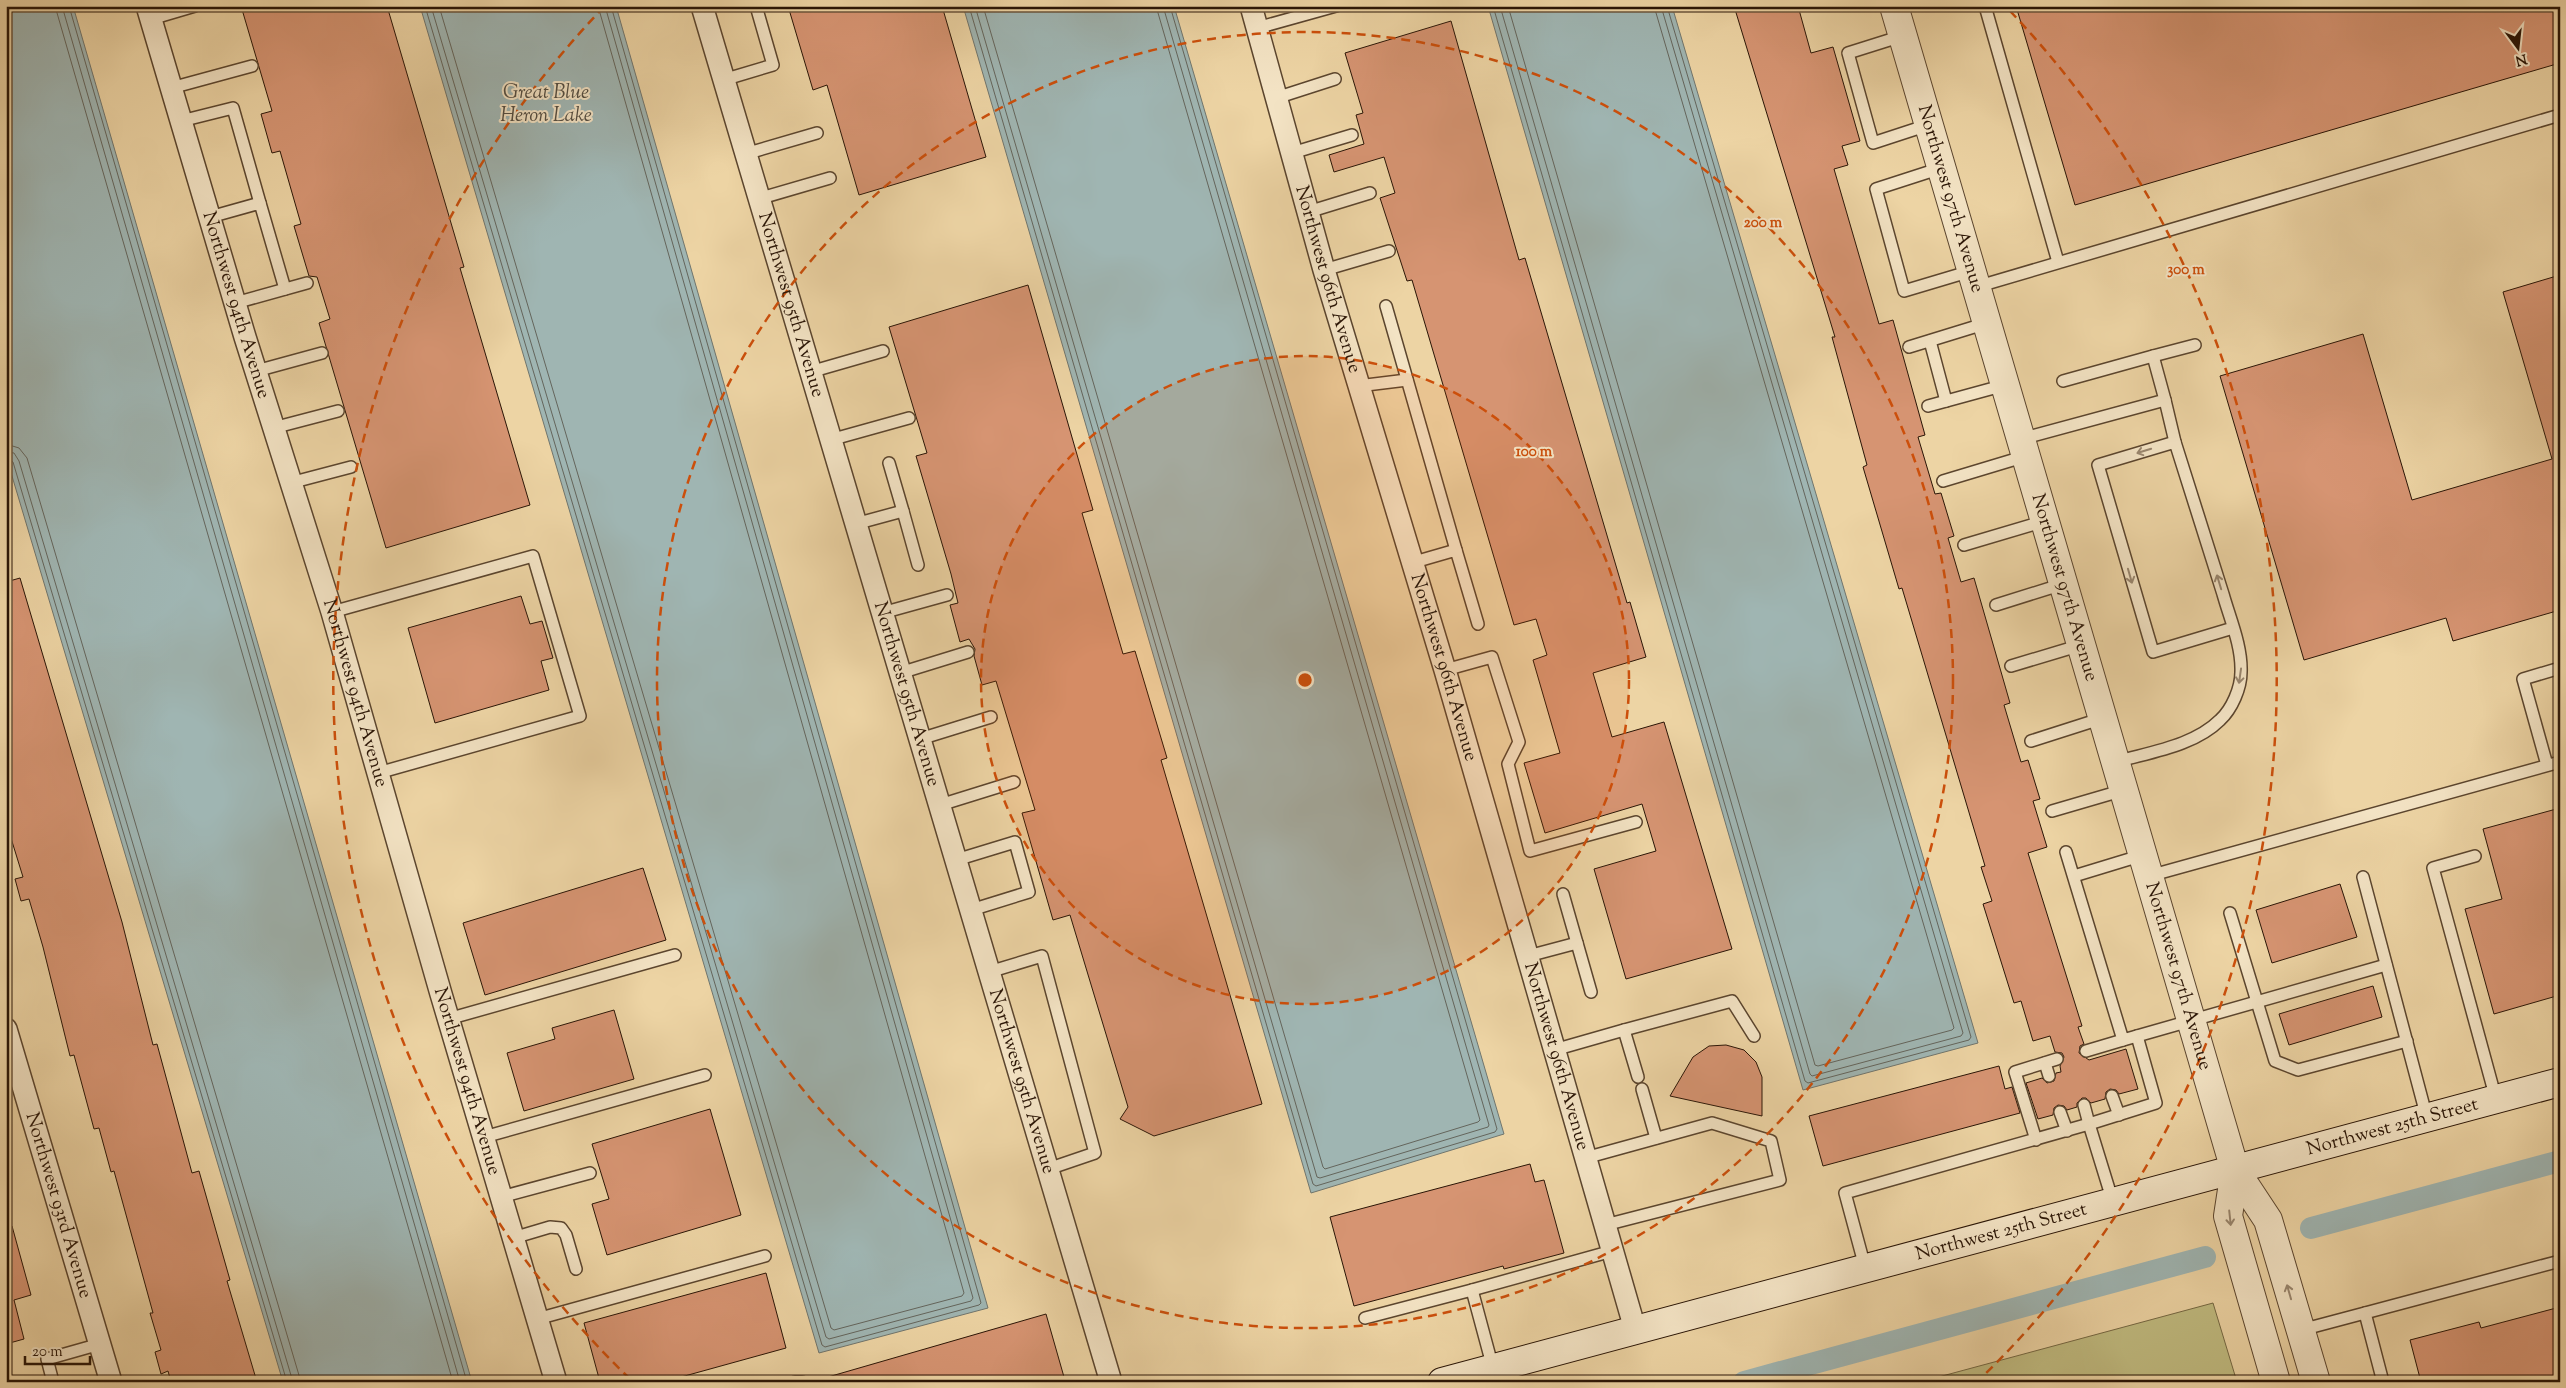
<svg xmlns="http://www.w3.org/2000/svg" width="2566" height="1388" font-family="'Sorts Mill Goudy',serif">
<style>
.green{fill:#c0bb80;stroke:#756843}
.water{fill:#9fb5b2;stroke:#70756d}
.lines{fill:none;stroke-linecap:round;stroke-linejoin:round}
.shore{stroke:#64655c;stroke-width:1}
.canal{stroke:#9fb5b2;stroke-width:22}
.building{fill:#d69472;stroke:#2a1506}
.service-casing{stroke:#5b452e;stroke-width:14}
.minor-casing{stroke:#5b452e;stroke-width:24}
.tertiary-casing{stroke:#5b452e;stroke-width:30}
.secondary-casing{stroke:#2a1506;stroke-width:30}
.service{stroke:#f3e3c4;stroke-width:11}
.minor{stroke:#f3e3c4;stroke-width:21}
.tertiary{stroke:#f3e3c4;stroke-width:28}
.secondary{stroke:#f3e3c4;stroke-width:28}
.oneway{stroke:#99866e}
.ring{fill:none;stroke:#cc4f0b;stroke-width:2.5;stroke-dasharray:9 6}
.labels{text-anchor:middle;dominant-baseline:central;stroke-width:4;stroke-linejoin:round;paint-order:stroke}
.street-label{font-size:19px;fill:#2a1506;stroke:#f3e3c4}
.water-label{font-size:20px;font-style:italic;fill:#534d42;stroke:#f3e3c4}
.centre{fill:#cc4f0b;stroke:#f3e3c4;stroke-width:2.5}
.ring-label{font-size:15px;text-anchor:middle;font-weight:bold;fill:#cc4f0b;stroke:#f3e3c4;stroke-width:4;stroke-linejoin:round;paint-order:stroke}
</style>
<rect width="100%" height="100%" fill="#edd4a4"/>
<filter id="stains"><feTurbulence type="fractalNoise" baseFrequency=".004" numOctaves="4"/><feColorMatrix values="0 0 0 0 .2 0 0 0 0 .09 0 0 0 0 .02 0 0 0 .5 -.17"/></filter>
<radialGradient id="worn" r=".72"><stop offset=".6" stop-color="#630" stop-opacity="0"/><stop offset="1" stop-color="#630" stop-opacity=".3"/></radialGradient>
<!-- green -->
<polygon class="green" points="2213,1303 2237,1382 1920,1382"/>
<!-- water -->
<g class="water">
<polygon points="6,6 73,6 472,1382 283,1382 6,456"/>
<polygon points="420,6 616,6 988,1308 819,1353"/>
<polygon points="963,6 1174,6 1504,1134 1311,1193"/>
<polygon points="1488,6 1672,6 1978,1043 1803,1090"/>
</g>
<g class="lines">
<!-- shore -->
<g class="shore">
<polyline points="55,6 453,1382"/>
<polyline points="62,6 460,1382"/>
<polyline points="69,6 467,1382"/>
<polyline points="425,6 822,1345 825,1347 979,1305 981,1303 611,6"/>
<polyline points="431,6 826,1337 829,1339 971,1301 973,1298 605,6"/>
<polyline points="439,6 831,1328 834,1330 962,1296 964,1293 598,6"/>
<polyline points="969,6 1313,1184 1316,1186 1495,1132 1497,1129 1170,6"/>
<polyline points="975,6 1317,1177 1320,1178 1488,1127 1489,1125 1163,6"/>
<polyline points="983,6 1323,1167 1325,1169 1478,1122 1480,1120 1156,6"/>
<polyline points="1493,6 1805,1081 1808,1083 1969,1040 1971,1037 1667,6"/>
<polyline points="1500,6 1810,1074 1812,1076 1961,1036 1963,1033 1661,6"/>
<polyline points="1508,6 1815,1065 1818,1066 1952,1030 1954,1028 1654,6"/>
<polyline points="6,444 19,448 27,458 301,1382"/>
<polyline points="6,452 14,453 19,461 293,1382"/>
<polyline points="6,458 13,462 287,1382"/>
</g>
<!-- canal -->
<g class="canal">
<polyline points="2311,1228 2560,1161"/>
<polyline points="1744,1382 2205,1257"/>
</g>
</g>
<!-- building -->
<g class="building">
<polygon points="241,6 387,6 464,267 460,268 530,505 386,548 319,323 330,319 317,277 309,276 294,226 301,224 280,151 272,153 261,114 272,111"/>
<polygon points="788,6 942,6 986,157 859,195 827,85 813,90"/>
<polygon points="1734,6 1798,6 1811,53 1833,47 1860,141 1842,146 1848,165 1834,169 1879,324 1893,320 1925,435 1918,437 1935,494 1941,493 1954,536 1948,538 1961,582 1974,578 2010,703 2004,705 2021,762 2028,760 2040,799 2033,801 2047,847 2028,853 2082,1026 2078,1027 2084,1044 2080,1046 2079,1053 2089,1060 2126,1049 2138,1089 2119,1094 2116,1090 2110,1089 2106,1092 2105,1099 2091,1103 2086,1098 2082,1098 2077,1103 2077,1107 2067,1110 2064,1106 2058,1105 2054,1108 2053,1115 2038,1119 2026,1083 2042,1078 2047,1083 2054,1081 2056,1073 2061,1072 2060,1066 2064,1057 2062,1053 2055,1052 2050,1036 2033,1041 2021,1001 2014,1003 1983,904 1992,901 1981,867 1985,866 1902,588 1899,589 1863,467 1867,465 1832,337 1835,337"/>
<polygon points="2016,6 2560,6 2560,63 2075,205"/>
<polygon points="1451,21 1519,260 1525,258 1627,603 1630,602 1646,657 1593,673 1612,737 1664,722 1732,949 1626,979 1594,869 1656,851 1642,804 1545,833 1524,763 1560,753 1533,660 1547,655 1536,619 1514,625 1412,280 1407,281 1380,198 1395,193 1384,157 1334,172 1329,155 1364,144 1356,115 1363,113 1345,53"/>
<polygon points="2560,275 2560,610 2453,641 2446,618 2304,660 2220,376 2363,334 2412,500 2552,459 2503,292"/>
<polygon points="1028,285 1093,510 1082,513 1123,654 1135,651 1167,758 1161,760 1262,1104 1154,1136 1120,1119 1128,1107 1070,915 1053,920 1022,813 1035,810 996,681 982,685 974,656 975,649 969,639 960,642 950,605 958,603 951,574 916,456 927,453 889,327"/>
<polygon points="20,578 122,922 153,1045 157,1044 192,1173 199,1171 230,1280 227,1281 257,1382 171,1382 168,1371 161,1374 155,1352 161,1350 150,1313 153,1313 114,1171 111,1172 99,1128 94,1129 74,1055 70,1056 43,947 29,899 21,901 15,879 23,877 6,822 6,582"/>
<polygon points="521,596 530,624 542,621 553,658 541,661 549,690 435,723 408,628"/>
<polygon points="2560,808 2560,995 2494,1014 2465,909 2502,899 2483,829"/>
<polygon points="643,868 666,940 485,995 463,923"/>
<polygon points="2340,884 2357,937 2272,963 2256,910"/>
<polygon points="2373,986 2382,1017 2289,1045 2279,1014"/>
<polygon points="614,1010 634,1079 524,1111 507,1053 555,1039 552,1028"/>
<polygon points="1726,1045 1744,1050 1756,1062 1762,1077 1762,1116 1670,1096 1693,1057 1709,1046"/>
<polygon points="1999,1066 2005,1089 2012,1087 2020,1113 1823,1166 1809,1116"/>
<polygon points="710,1109 741,1215 607,1255 592,1204 609,1199 592,1144"/>
<polygon points="1530,1164 1535,1182 1544,1180 1564,1253 1504,1269 1503,1266 1354,1306 1330,1217"/>
<polygon points="12,1226 31,1295 14,1300 24,1339 6,1344 6,1227"/>
<polygon points="766,1273 786,1348 663,1382 600,1382 584,1323"/>
<polygon points="2560,1307 2560,1382 2421,1382 2410,1340 2479,1322 2481,1328"/>
<polygon points="1046,1314 1064,1377 1049,1382 829,1382 828,1377"/>
</g>
<g class="lines">
<defs>
<g id="service">
<polyline points="1985,6 2058,262"/>
<polyline points="151,19 195,6"/>
<polyline points="1257,28 1336,6"/>
<polyline points="1902,36 1848,53 1873,143 1928,125"/>
<polyline points="723,80 773,65 756,6"/>
<polyline points="171,88 252,66"/>
<polyline points="1276,98 1335,79"/>
<polyline points="181,121 233,108 260,203"/>
<polyline points="1292,153 1352,135"/>
<polyline points="745,154 817,133"/>
<polyline points="1941,168 1876,189 1904,291 1971,271"/>
<polyline points="758,199 830,178"/>
<polyline points="1308,212 1370,193"/>
<polyline points="210,217 260,203 285,289"/>
<polyline points="1324,270 1389,251"/>
<polyline points="1976,287 2560,115"/>
<polyline points="235,303 307,283"/>
<polyline points="1386,306 1456,550"/>
<polyline points="1930,341 1946,401"/>
<polyline points="1909,347 1987,323"/>
<polyline points="2153,356 2195,345"/>
<polyline points="256,371 322,353"/>
<polyline points="810,372 883,351"/>
<polyline points="1358,386 1407,380"/>
<polyline points="2165,400 2175,442"/>
<polyline points="1928,406 2005,385"/>
<polyline points="273,428 338,411"/>
<polyline points="2021,439 2165,400 2153,356 2063,381"/>
<polyline points="830,440 909,418"/>
<polyline points="889,463 903,511"/>
<polyline points="1943,481 2026,456"/>
<polyline points="290,483 351,467"/>
<polyline points="855,524 903,511 918,565"/>
<polyline points="1964,545 2045,521"/>
<polyline points="1411,563 1456,550 1478,624"/>
<polyline points="1996,605 2063,584"/>
<polyline points="332,612 533,556 580,716 378,773"/>
<polyline points="882,613 947,595"/>
<polyline points="2011,666 2081,645"/>
<polyline points="1445,670 1492,657 1519,742 1508,764 1530,851 1636,822"/>
<polyline points="900,673 968,652"/>
<polyline points="920,739 991,717"/>
<polyline points="2031,741 2103,718"/>
<path d="M2116 762C2150 752 2194 746 2220 720 2232 709 2241 688 2241 672 2242 646 2230 619 2223 594 2207 543 2191 492 2175 442L2098 465 2153 652 2233 628"/>
<polyline points="2547,765 2523,679 2560,668"/>
<polyline points="940,805 1014,782"/>
<polyline points="2052,811 2124,790"/>
<polyline points="2066,852 2123,1040 2137,1036"/>
<polyline points="2475,856 2433,868 2496,1099"/>
<polyline points="956,860 1015,842 1029,892 971,910"/>
<polyline points="2074,876 2143,855"/>
<polyline points="2149,876 2560,762"/>
<polyline points="2363,877 2427,1118"/>
<polyline points="1563,894 1577,943"/>
<polyline points="2230,913 2275,1061 2298,1070 2407,1041"/>
<polyline points="1528,956 1577,943 1591,992"/>
<polyline points="989,972 1042,956 1095,1153 1048,1169"/>
<polyline points="448,1019 675,955"/>
<polyline points="1624,1030 1732,1001 1754,1036"/>
<polyline points="1554,1050 1624,1030 1638,1077"/>
<polyline points="2086,1051 2123,1040"/>
<polyline points="2045,1063 2049,1076"/>
<polyline points="1642,1089 1656,1138"/>
<polyline points="2112,1096 2119,1115"/>
<polyline points="2084,1105 2089,1124 2156,1103 2137,1036 2386,965"/>
<polyline points="2060,1112 2067,1131"/>
<polyline points="484,1137 705,1075"/>
<polyline points="2036,1140 2015,1072 2057,1059"/>
<polyline points="1585,1158 1712,1123 1771,1141 1780,1180 1605,1225"/>
<polyline points="501,1197 590,1173"/>
<polyline points="513,1238 550,1227 561,1228 566,1235 576,1269"/>
<polyline points="1865,1267 1845,1193 2089,1124 2113,1202"/>
<polyline points="1472,1290 1612,1251"/>
<polyline points="1365,1318 1472,1290 1493,1368"/>
<polyline points="537,1319 765,1256"/>
<polyline points="2301,1330 2365,1313"/>
<polyline points="53,1382 47,1359 100,1344"/>
<polyline points="795,1382 802,1382"/>
<polyline points="2383,1382 2365,1313 2560,1261"/>
</g>
<g id="minor">
<path id="s1" d="M147 6 245 337 332 612 441 994 556 1382"/>
<path id="s2" d="M702 6 1111 1382"/>
<path id="s3" d="M1251 6 1324 270 1445 670 1635 1329"/>
<path id="s4" d="M6 1029 111 1382"/>
</g>
<g id="tertiary">
<path id="s5" d="M1894 6 2235 1170 2268 1220 2316 1382"/>
<polyline points="2235,1170 2228,1216 2276,1382"/>
</g>
<g id="secondary">
<path id="s6" d="M1442 1382 2560 1082"/>
</g>
</defs>
<!-- service casing -->
<use href="#service" class="service-casing"/>
<!-- minor casing -->
<use href="#minor" class="minor-casing"/>
<!-- tertiary casing -->
<use href="#tertiary" class="tertiary-casing"/>
<!-- secondary casing -->
<use href="#secondary" class="secondary-casing"/>
<!-- service -->
<use href="#service" class="service"/>
<!-- minor -->
<use href="#minor" class="minor"/>
<!-- tertiary -->
<use href="#tertiary" class="tertiary"/>
<!-- secondary -->
<use href="#secondary" class="secondary"/>
</g>
<!-- one-way arrows -->
<defs><path id="oneway-shaft" d="M-6 0H5M1.5-3L5.5 0L1.5 3" fill="none" stroke-width="1.6" stroke-linecap="round" stroke-linejoin="round" transform="scale(1.25)"/></defs>
<g class="oneway">
<use href="#oneway-shaft" transform="translate(2144 451) rotate(163)"/>
<use href="#oneway-shaft" transform="translate(2130 576) rotate(74)"/>
<use href="#oneway-shaft" transform="translate(2219 582) rotate(-107)"/>
<use href="#oneway-shaft" transform="translate(2240 676) rotate(98)"/>
<use href="#oneway-shaft" transform="translate(2230 1218) rotate(84)"/>
<use href="#oneway-shaft" transform="translate(2289 1292) rotate(-106)"/>
</g>
<!-- distance rings -->
<circle cx="1305" cy="680" r="324" fill="#cc4f0b" fill-opacity=".12"/>
<g class="ring">
<circle cx="1305" cy="680" r="324"/>
<circle cx="1305" cy="680" r="648"/>
<path d="M630 1379A972 972 0 0 1 600 11M2010 11A972 972 0 0 1 1980 1379"/>
</g>
<g class="labels">
<!-- street labels -->
<g class="street-label">
<text stroke="none"><textPath href="#s5" startOffset="201">Northwest 97th Avenue</textPath></text>
<text stroke="none"><textPath href="#s3" startOffset="284">Northwest 96th Avenue</textPath></text>
<text stroke="none"><textPath href="#s1" startOffset="312">Northwest 94th Avenue</textPath></text>
<text stroke="none"><textPath href="#s2" startOffset="312">Northwest 95th Avenue</textPath></text>
<text stroke="none"><textPath href="#s5" startOffset="606">Northwest 97th Avenue</textPath></text>
<text stroke="none"><textPath href="#s3" startOffset="689">Northwest 96th Avenue</textPath></text>
<text stroke="none"><textPath href="#s1" startOffset="718">Northwest 94th Avenue</textPath></text>
<text stroke="none"><textPath href="#s2" startOffset="718">Northwest 95th Avenue</textPath></text>
<text stroke="none"><textPath href="#s5" startOffset="1011">Northwest 97th Avenue</textPath></text>
<text stroke="none"><textPath href="#s3" startOffset="1094">Northwest 96th Avenue</textPath></text>
<text stroke="none"><textPath href="#s1" startOffset="1122">Northwest 94th Avenue</textPath></text>
<text stroke="none"><textPath href="#s2" startOffset="1122">Northwest 95th Avenue</textPath></text>
<text stroke="none"><textPath href="#s6" startOffset="984">Northwest 25th Street</textPath></text>
<text stroke="none"><textPath href="#s4" startOffset="184">Northwest 93rd Avenue</textPath></text>
<text stroke="none"><textPath href="#s6" startOffset="579">Northwest 25th Street</textPath></text>
</g>
<!-- water labels -->
<g class="water-label">
<text x="546" y="93">Great Blue<tspan x="546" dy="23">Heron Lake</tspan></text>
</g>
</g>
<circle cx="1305" cy="680" r="8" class="centre"/>
<g class="ring-label">
<text x="1763" y="227">200 m</text>
<text x="2186" y="274">300 m</text>
<text x="1534" y="456">100 m</text>
</g>
<!-- margin -->
<rect width="2566" height="1388" fill="none" stroke="#edd4a4" stroke-width="25"/>
<rect x="8" y="8" width="2551" height="1373" fill="none" stroke="#2a1506" stroke-width="2.5"/>
<rect x="12" y="12" width="2541" height="1363" fill="none" stroke="#2a1506"/>
<!-- north arrow -->
<g transform="translate(2518 48) rotate(165)" stroke="#f3e3c4" stroke-width="4" paint-order="stroke">
<path d="M0-4L9 19L0 12L-9 19Z" fill="#2a1506"/>
<text y="-8" font-size="14" font-weight="bold" text-anchor="middle" fill="#2a1506">N</text>
</g>
<!-- scale -->
<path d="M25 1356v8h65v-8" fill="none" stroke="#2a1506" stroke-width="2.5"/>
<text x="32" y="1356" font-size="15" fill="#2a1506" stroke="#f3e3c4" stroke-width="4" paint-order="stroke">20 m</text>
<rect width="100%" height="100%" filter="url(#stains)"/>
<rect width="100%" height="100%" fill="url(#worn)"/>
</svg>
